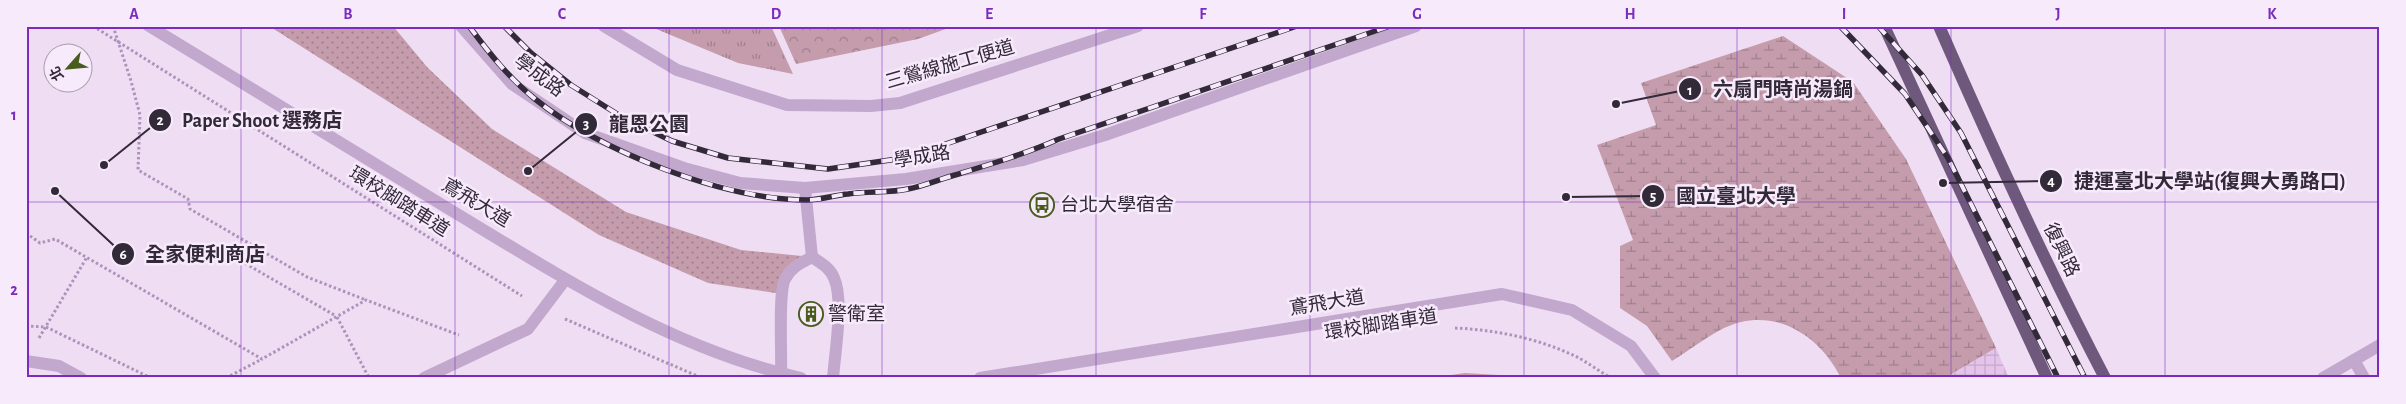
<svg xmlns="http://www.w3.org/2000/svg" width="2406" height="404" font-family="'Alegreya Sans','Noto Sans TC',sans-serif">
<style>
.grass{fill:url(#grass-tufts)}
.forest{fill:url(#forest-crowns)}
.wetland{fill:url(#wetland-marsh)}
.park{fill:url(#park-dots)}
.pitch{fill:#c49cac}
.plaza{fill:url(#plaza-grid)}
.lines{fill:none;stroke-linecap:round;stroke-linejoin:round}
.path{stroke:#ad92b9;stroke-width:3;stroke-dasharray:2.5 2.5;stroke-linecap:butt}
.minor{stroke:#c2a8cd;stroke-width:12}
.major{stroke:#6e597c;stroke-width:12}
.rail-casing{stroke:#322939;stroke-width:5.5}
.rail{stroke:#f7eafb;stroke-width:4;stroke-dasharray:11;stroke-linecap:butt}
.grid{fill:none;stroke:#7b2cbf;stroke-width:1;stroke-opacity:0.55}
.labels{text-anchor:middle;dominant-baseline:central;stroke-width:5;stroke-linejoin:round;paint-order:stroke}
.street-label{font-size:19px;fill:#322939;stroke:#f7eafb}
.poi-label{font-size:19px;fill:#322939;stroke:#f7eafb;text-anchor:start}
.leader{fill:none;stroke:#322939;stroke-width:2}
.callout-dot{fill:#322939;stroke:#f7eafb;stroke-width:2}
.mark-label{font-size:15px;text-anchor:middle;font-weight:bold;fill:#fff}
.callout-label{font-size:20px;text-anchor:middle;font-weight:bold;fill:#322939;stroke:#f7eafb;stroke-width:5;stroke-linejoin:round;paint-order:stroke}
.neatline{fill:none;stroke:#7b2cbf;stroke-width:2}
.grid-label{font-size:16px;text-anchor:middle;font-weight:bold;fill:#7b2cbf}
</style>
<defs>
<pattern id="grass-tufts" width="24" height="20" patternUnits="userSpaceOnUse" patternTransform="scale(1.25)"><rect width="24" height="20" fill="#c49cac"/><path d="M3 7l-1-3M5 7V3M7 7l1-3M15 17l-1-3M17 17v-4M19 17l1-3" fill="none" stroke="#a07f8d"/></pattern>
<pattern id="forest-crowns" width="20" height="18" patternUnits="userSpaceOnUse" patternTransform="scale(1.25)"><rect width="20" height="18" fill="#c49cac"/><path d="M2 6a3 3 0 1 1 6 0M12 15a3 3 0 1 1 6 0" fill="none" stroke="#a07f8d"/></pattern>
<pattern id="wetland-marsh" width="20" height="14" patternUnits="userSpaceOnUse" patternTransform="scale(1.25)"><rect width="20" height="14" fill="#c49cac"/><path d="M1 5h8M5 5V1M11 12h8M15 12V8" fill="none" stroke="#a07f8d"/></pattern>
<pattern id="park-dots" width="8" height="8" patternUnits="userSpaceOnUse" patternTransform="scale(1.25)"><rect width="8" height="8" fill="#c49cac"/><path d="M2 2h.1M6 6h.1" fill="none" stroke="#a07f8d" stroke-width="1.8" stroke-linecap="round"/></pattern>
<pattern id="plaza-grid" width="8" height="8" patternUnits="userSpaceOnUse" patternTransform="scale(1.25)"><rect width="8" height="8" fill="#e5c4ec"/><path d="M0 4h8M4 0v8" fill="none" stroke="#c5a8cb"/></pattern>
</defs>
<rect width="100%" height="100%" fill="#efddf4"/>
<!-- grass -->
<polygon class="grass" points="649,26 771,26 793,74 738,63"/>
<!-- forest -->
<polygon class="forest" points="779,26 954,26 918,39 796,64"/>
<!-- wetland -->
<path class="wetland" d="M1783 36 1853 82 1906 159 1996 348 1945 378H1841C1819 334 1772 305 1724 328 1706 337 1690 350 1672 361L1647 326 1620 308V246L1633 240 1597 145 1656 125 1641 83Z"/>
<!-- park -->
<polygon class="park" points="269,26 393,26 427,67 492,129 626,212 741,250 812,257 796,265 782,294 708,283 599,235"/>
<!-- pitch -->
<polygon class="pitch" points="1465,373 1515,376 1521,378 1430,378"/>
<!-- plaza -->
<polygon class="plaza" points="1996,348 2009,378 1945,378"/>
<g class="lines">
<!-- path -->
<g class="path">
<polyline points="93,26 522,296"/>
<polyline points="113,26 131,81 140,115 138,170 188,199 190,209 307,277 366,300"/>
<polyline points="26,233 40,243 55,239 262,359 366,300 459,335"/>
<polyline points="215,246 336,316"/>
<polyline points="337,317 369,378"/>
<polyline points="565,319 702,378"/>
<polyline points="26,326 46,327 151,378"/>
<path d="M1455 328C1496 330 1537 338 1575 356 1587 362 1599 371 1611 378"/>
<polyline points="39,338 87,257"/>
<polyline points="226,378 262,359"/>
</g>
<!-- minor -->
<g class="minor">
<path d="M149 26C249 87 349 148 449 209 560 276 672 349 801 378"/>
<polyline points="461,26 512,84 585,133 684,168 740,183 805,188 906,179 1023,160 1105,135 1416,26"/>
<polyline points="604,26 677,70 787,105 871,106 900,103 1138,26"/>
<polyline points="805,188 812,257"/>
<path d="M812 257C821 263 830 268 834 278 844 300 835 352 833 378"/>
<polyline points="2354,360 2364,378"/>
<polyline points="26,361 59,366 81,378"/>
<path d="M781 373C782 354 778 292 785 279 791 267 801 263 812 257"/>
<polyline points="424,378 528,329 565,280"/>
<polyline points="980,378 1502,294 1572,310 1631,346 1655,378"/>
<polyline points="2323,378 2380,345"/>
</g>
<!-- major -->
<g class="major">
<polyline points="1884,26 2047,378"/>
<path d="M1939 26C1991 145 2045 263 2105 378"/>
</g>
<defs>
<g id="rail">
<path d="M469 26C489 53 509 78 535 99 599 151 724 200 807 200 821 200 835 195 848 194 868 191 889 193 908 189 924 186 940 179 955 175 991 164 1025 154 1059 139L1390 26"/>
<polyline points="504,26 531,53 571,85 622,117 672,141 728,158 828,169 904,158 1297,26"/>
<polyline points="1840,26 1905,94 1948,158 2058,378"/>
<polyline points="1878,26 1922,75 1961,133 2085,378"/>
</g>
</defs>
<!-- rail casing -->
<use href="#rail" class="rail-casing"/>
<!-- rail -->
<use href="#rail" class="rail"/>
</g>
<!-- grid -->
<path class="grid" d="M241 26V378M455 26V378M669 26V378M882 26V378M1096 26V378M1310 26V378M1524 26V378M1737 26V378M1951 26V378M2165 26V378M26 202H2380"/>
<!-- icons -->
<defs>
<symbol id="bus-ring" viewBox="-11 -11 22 22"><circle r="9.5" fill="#f7eafb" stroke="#485d1c" stroke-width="1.5"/><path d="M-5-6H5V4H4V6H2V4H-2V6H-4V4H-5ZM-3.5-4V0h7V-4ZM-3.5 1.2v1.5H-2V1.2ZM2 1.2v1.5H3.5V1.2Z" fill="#485d1c"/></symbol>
<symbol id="building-ring" viewBox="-11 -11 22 22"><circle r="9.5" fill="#f7eafb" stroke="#485d1c" stroke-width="1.5"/><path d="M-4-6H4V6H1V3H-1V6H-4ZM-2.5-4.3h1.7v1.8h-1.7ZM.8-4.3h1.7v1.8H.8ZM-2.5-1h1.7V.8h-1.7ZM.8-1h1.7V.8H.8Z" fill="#485d1c"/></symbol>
</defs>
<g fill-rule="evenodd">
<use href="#bus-ring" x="1028" y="191" width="28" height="28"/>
<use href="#building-ring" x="797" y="300" width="28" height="28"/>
</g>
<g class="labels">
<!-- street labels -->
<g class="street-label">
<text transform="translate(950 65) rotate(-16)">三鶯線施工便道</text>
<text transform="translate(539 76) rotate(37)">學成路</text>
<text transform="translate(922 157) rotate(-9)">學成路</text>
<text transform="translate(399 202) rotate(32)">環校脚踏車道</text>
<text transform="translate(476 203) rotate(31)">鳶飛大道</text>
<text transform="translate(2061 250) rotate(64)">復興路</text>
<text transform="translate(1327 303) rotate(-9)">鳶飛大道</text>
<text transform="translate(1381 325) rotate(-9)">環校脚踏車道</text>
</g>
<!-- poi labels -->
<g class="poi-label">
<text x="1060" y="205">台北大學宿舍</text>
<text x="828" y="314">警衛室</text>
</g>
</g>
<!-- callouts -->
<path class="leader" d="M1616 104L1690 89M104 165L160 120M528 171L586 124M1943 183L2051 181M1566 197L1653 196M55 191L123 254"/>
<g class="callout-dot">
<circle cx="1616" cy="104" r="5"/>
<circle cx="104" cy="165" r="5"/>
<circle cx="528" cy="171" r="5"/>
<circle cx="1943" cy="183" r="5"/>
<circle cx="1566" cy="197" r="5"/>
<circle cx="55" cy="191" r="5"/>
<circle cx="1690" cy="89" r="12"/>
<circle cx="160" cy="120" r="12"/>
<circle cx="586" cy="124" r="12"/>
<circle cx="2051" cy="181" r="12"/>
<circle cx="1653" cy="196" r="12"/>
<circle cx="123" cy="254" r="12"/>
</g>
<g class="mark-label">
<text x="1690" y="95">1</text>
<text x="160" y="125">2</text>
<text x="586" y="129">3</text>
<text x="2051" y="186">4</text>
<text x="1653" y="201">5</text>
<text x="123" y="259">6</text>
</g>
<g class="callout-label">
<text x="1783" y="96">六扇門時尚湯鍋</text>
<text x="262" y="127">Paper Shoot 選務店</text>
<text x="649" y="131">龍恩公園</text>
<text x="2210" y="188">捷運臺北大學站(復興大勇路口)</text>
<text x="1736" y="203">國立臺北大學</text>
<text x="205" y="261">全家便利商店</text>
</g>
<!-- border -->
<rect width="2406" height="404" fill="none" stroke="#f7eafb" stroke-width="55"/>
<!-- north arrow -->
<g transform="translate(68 68) rotate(243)"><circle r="24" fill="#f7eafb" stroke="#a89dad"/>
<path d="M0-4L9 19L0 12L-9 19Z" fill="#485d1c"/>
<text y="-8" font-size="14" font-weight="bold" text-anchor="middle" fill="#322939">北</text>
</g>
<rect x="28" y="28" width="2350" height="348" class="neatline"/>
<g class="grid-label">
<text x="134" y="19">A</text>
<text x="348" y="19">B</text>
<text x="562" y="19">C</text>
<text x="776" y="19">D</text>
<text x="989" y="19">E</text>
<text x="1203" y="19">F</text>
<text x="1417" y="19">G</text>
<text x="1630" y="19">H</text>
<text x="1844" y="19">I</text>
<text x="2058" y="19">J</text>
<text x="2272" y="19">K</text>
<text x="14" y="120">1</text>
<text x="14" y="295">2</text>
</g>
</svg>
